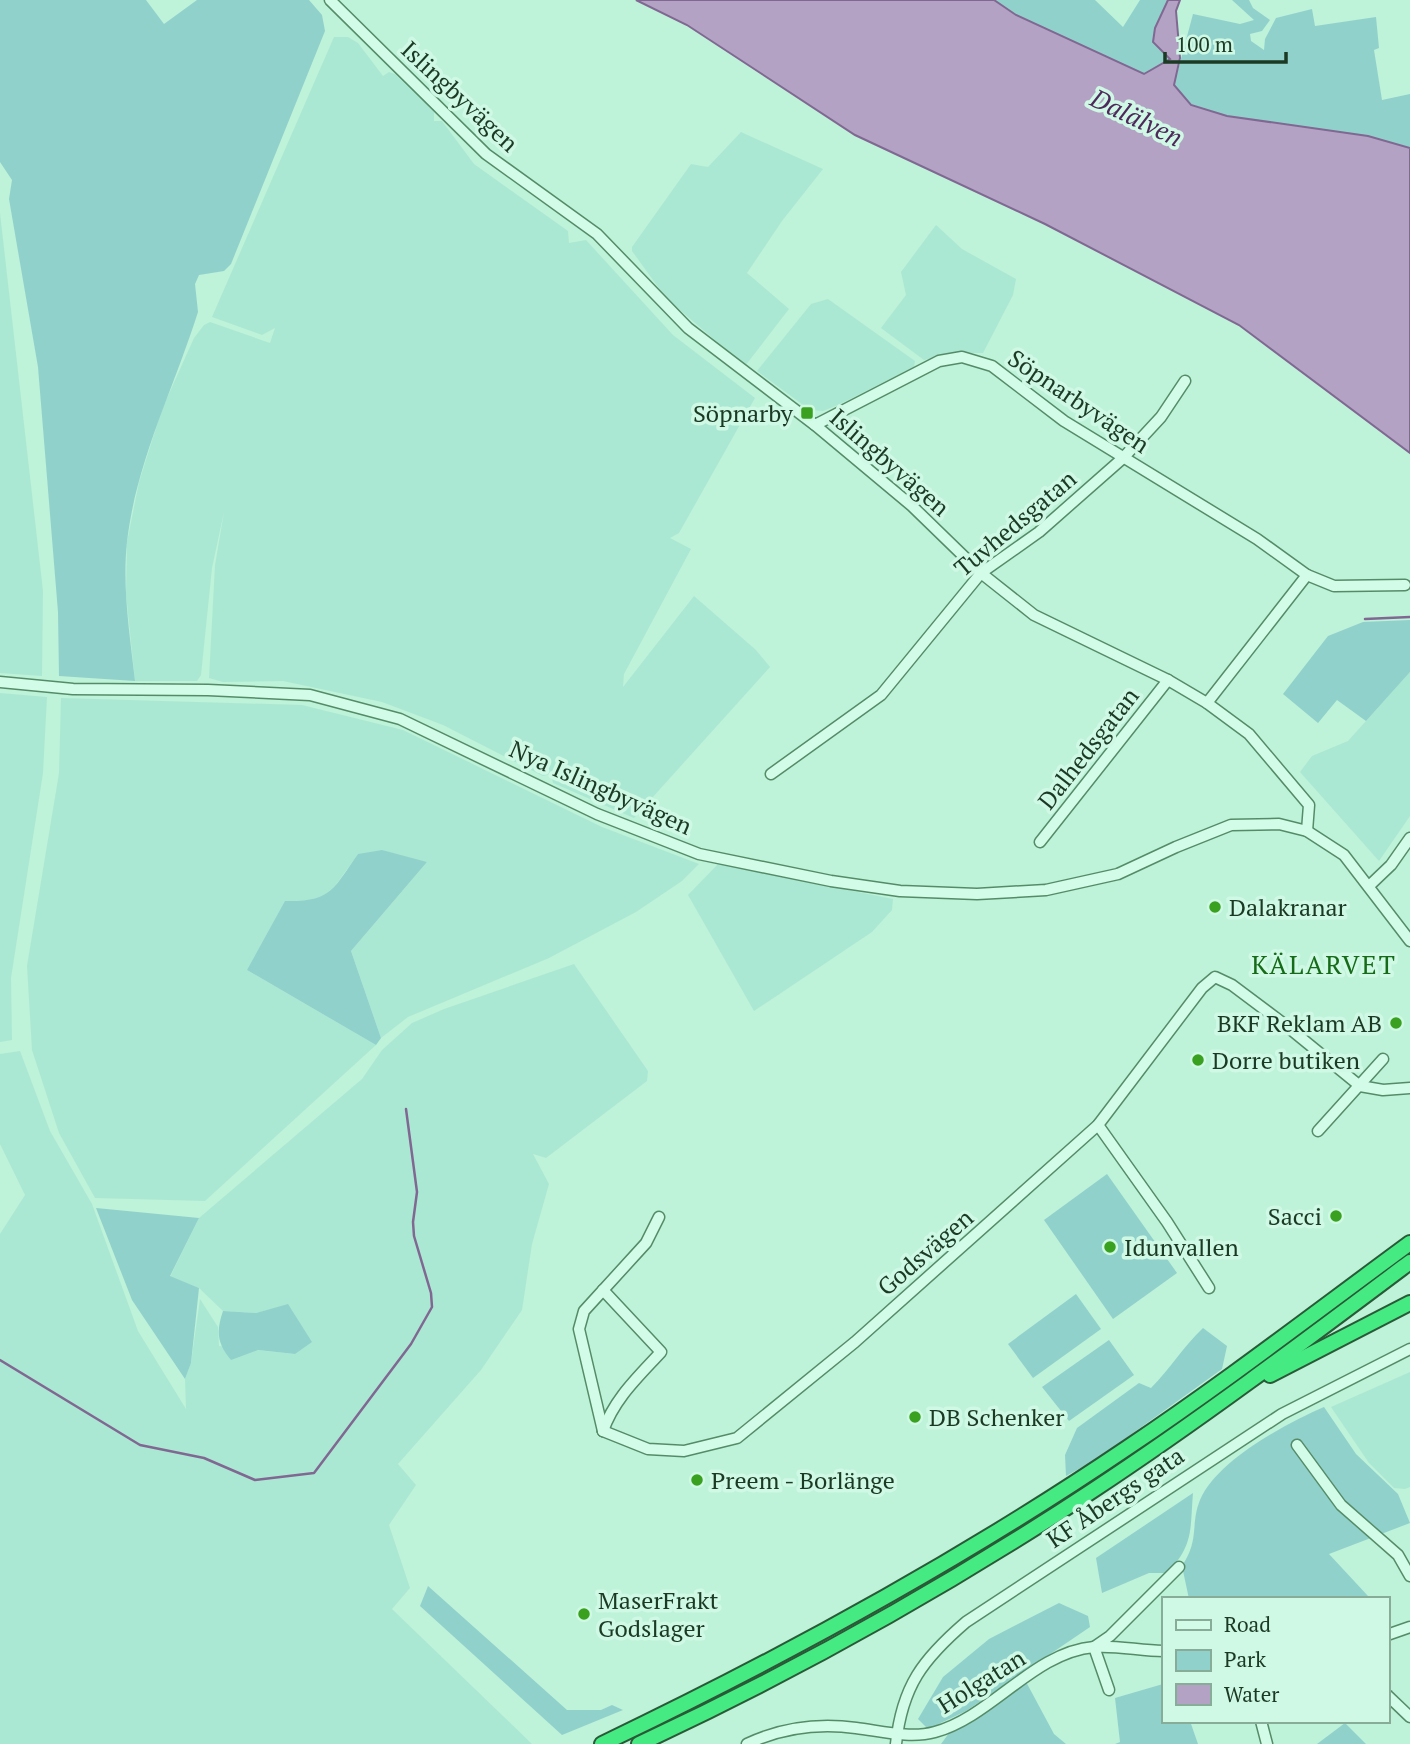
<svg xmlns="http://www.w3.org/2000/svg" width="1410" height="1744" font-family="'PT Serif',serif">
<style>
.farmland{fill:#abe8d3}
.green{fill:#91d1cc}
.water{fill:#b3a2c3;stroke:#806892;stroke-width:2}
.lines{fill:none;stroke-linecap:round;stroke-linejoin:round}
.stream{stroke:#806892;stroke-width:2.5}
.minor-casing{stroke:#558c68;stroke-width:13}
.highway-casing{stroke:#2a5937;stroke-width:18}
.minor{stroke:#d2fce8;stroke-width:10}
.highway{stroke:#46ea83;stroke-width:14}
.poi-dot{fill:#39a11f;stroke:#cff9e5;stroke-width:2.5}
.labels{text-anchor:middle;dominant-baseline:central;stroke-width:7;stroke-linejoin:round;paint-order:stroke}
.street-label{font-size:24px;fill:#1b3a24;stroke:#cff9e5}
.poi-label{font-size:24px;fill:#1b3a24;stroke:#cff9e5;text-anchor:start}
.water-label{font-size:26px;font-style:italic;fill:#4f295b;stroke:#cff9e5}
.neighbourhood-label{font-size:26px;letter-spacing:2px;fill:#166b18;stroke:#cff9e5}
</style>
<rect width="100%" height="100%" fill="#bef2d9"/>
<!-- farmland -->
<g class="farmland">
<polygon points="334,37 348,37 358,43 383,76 389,72 395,74 434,112 434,121 442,121 474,164 568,231 569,243 586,240 673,335 755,398 679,533 670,538 691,549 624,674 623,687 694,596 756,650 770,667 634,818 553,783 551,774 543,776 443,725 382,702 283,681 223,682 209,678 215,565 224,512 212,568 201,675 197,681 135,681 126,594 127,542 139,482 162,409 194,338 204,325 210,322 270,343 275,328 262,335 212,317"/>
<polygon points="741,132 823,169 782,221 747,273 789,309 745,366 666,298 632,251 632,247 691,164 708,167"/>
<polygon points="0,213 43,591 42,676 0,673"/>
<polygon points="936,225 962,249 1016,279 1013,295 983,353 957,353 924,360 881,328 906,295 901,272"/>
<polygon points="828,299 915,361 914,367 838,405 823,411 810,410 757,371 811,304"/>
<polygon points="1410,672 1410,816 1379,861 1300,772 1312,756 1348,741"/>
<polygon points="0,693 47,697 43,773 11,978 12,1040 0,1042"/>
<polygon points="61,698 302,705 403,730 602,827 699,864 682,881 636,912 549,958 408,1017 381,1038 351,951 427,862 358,854 330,893 312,902 247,970 376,1045 205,1201 95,1198 59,1133 32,1050 27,966 59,773"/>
<polygon points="718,864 893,899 892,910 872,932 754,1011 688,895"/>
<polygon points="574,964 648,1071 647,1081 546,1158 533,1154 549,1184 532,1244 522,1310 481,1370 398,1464 416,1485 389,1525 410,1588 392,1609 532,1744 0,1744 0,1234 25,1195 0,1144 0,1054 20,1051 50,1131 92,1204 138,1331 186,1409 185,1379 191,1363 200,1299 218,1327 219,1346 295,1354 288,1305 256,1313 223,1311 199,1288 170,1277 199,1218 362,1079 382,1050 412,1023 444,1009"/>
<polygon points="1410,1372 1410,1487 1405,1489 1394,1488 1369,1463 1331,1407"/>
</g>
<!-- green -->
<g class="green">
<path d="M0 0H146L164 24 197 0H309L322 15 325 31 231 264 224 271 199 275 195 284 198 312C174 388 136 462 127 542 122 588 130 635 135 681L59 676 58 612 38 367 9 199 12 180 0 162Z"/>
<polygon points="994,0 1095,0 1123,27 1140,0 1168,0 1155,28 1170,59 1144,74 1016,15"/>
<polygon points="1232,0 1249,0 1253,8 1270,20 1262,31 1250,34 1251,41 1264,50 1265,39 1276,18 1312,9 1315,26 1376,17 1379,48 1374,50 1382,100 1410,94 1410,148 1368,136 1227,116 1191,105 1174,85 1193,14 1240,24 1254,20"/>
<polygon points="1410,620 1410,672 1366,721 1337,700 1318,723 1283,694 1328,636 1363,622"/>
<path d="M382 850 427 862 351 951 381 1038 376 1045 247 970 285 901C332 902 333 889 358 854Z"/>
<polygon points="1107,1174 1177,1273 1113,1319 1044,1220"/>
<polygon points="96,1208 199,1218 170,1276 199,1288 191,1363 185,1379 132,1300"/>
<polygon points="1076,1294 1101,1329 1033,1378 1008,1344"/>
<path d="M288 1304 312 1342 295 1354 258 1350 231 1360C217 1343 216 1332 223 1311L256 1313Z"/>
<path d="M1203 1328 1227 1346 1222 1369 1097 1459 1066 1476 1065 1455 1077 1428 1139 1383 1151 1388C1170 1369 1183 1347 1203 1328Z"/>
<polygon points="1109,1340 1134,1375 1069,1421 1042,1387"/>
<path d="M1324 1407 1356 1454 1398 1494 1410 1523 1329 1554 1368 1596 1359 1599H1189L1182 1566C1200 1539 1190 1525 1200 1500 1217 1460 1287 1423 1324 1407Z"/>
<path d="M1193 1493C1190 1530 1194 1545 1167 1573H1149L1102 1593 1096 1558Z"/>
<polygon points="428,1586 567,1710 601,1710 612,1705 623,1710 562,1735 420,1606"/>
<polygon points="1059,1603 1088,1616 1090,1627 966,1711 928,1729 918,1719 943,1677 989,1639"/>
<polygon points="1024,1678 1054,1734 1066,1744 941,1744 952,1729"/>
<polygon points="1163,1684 1163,1721 1190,1721 1198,1744 1115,1744 1120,1742 1115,1698"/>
<polygon points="1345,1723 1366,1744 1317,1744"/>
</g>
<!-- water -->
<polygon class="water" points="636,0 994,0 1016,15 1144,74 1170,59 1153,42 1155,28 1168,0 1180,0 1176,11 1180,58 1174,85 1191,105 1227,116 1368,136 1410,148 1410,453 1239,325 1045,224 855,135 687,25"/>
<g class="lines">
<!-- stream -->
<g class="stream">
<polyline points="1365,619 1410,617"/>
<polyline points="0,1360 140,1445 204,1458 255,1480 314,1473 411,1344 432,1307 431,1293 414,1236 413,1222 417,1192 406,1109"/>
</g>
<defs>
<g id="minor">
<polyline points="330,0 486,154 597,234 688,328 815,425 912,506 981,573 1034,615 1168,680 1207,703 1249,734 1309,805 1307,831"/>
<polyline points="815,425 939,361 962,357 992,366 1064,421 1257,539 1307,575 1207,703"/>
<polyline points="1307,575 1334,586 1405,585"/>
<polyline points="0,682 73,689 208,690 310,695 400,719 597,814 699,854 831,881 900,891 977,894 1046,890 1118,874 1176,847 1231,825 1279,824 1307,831 1344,855 1410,941"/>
<polyline points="771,774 881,695 981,573 1039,532 1123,458 1161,417 1185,381"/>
<polyline points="1040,842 1168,680"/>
<polyline points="1369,886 1391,865 1410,838"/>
<polyline points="1098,1125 1167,1222 1209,1288"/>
<polyline points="1318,1131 1383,1059"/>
<path d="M603 1290 661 1352C638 1377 614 1399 603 1431"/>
<polyline points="603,1431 648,1449 684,1451 737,1438 855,1342 1098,1125 1202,988 1215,977 1232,985 1284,1024 1360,1086 1383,1090 1410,1088"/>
<polyline points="603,1431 579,1329 584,1311 646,1243 659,1217"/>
<polyline points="1297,1445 1341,1505 1398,1555 1410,1576"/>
<polyline points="1387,1635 1410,1627"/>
<polyline points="1109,1690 1094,1647 1110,1636 1179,1567"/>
<polyline points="1387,1695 1410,1717"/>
<polyline points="1261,1721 1267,1744"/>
<path d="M747 1744C781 1728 819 1723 856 1728 881 1731 910 1739 935 1732 991 1717 1034 1652 1094 1647 1116 1645 1141 1651 1163 1651"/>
<path d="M896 1744C902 1686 923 1659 966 1622L1282 1414 1410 1349"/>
</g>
<g id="highway">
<polyline points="1270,1375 1410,1303"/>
<path d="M602 1744C784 1657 960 1561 1127 1448 1224 1383 1316 1312 1410 1243"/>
<path d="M639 1744C796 1671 948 1586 1092 1491 1201 1419 1306 1340 1410 1262"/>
</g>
</defs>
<!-- minor casing -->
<use href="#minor" class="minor-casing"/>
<!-- highway casing -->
<use href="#highway" class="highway-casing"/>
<!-- minor -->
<use href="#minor" class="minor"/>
<!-- highway -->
<use href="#highway" class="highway"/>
</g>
<!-- markers -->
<g class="poi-dot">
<rect x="800" y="406" width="14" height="14" rx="3.5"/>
<circle cx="1215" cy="907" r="7"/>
<circle cx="1396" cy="1023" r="7"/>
<circle cx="1198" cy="1060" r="7"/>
<circle cx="1336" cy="1216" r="7"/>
<circle cx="1110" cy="1247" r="7"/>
<circle cx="915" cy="1417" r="7"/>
<circle cx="697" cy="1480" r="7"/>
<circle cx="584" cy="1614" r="7"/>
</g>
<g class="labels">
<!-- street labels -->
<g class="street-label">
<text transform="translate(460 96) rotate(43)">Islingbyvägen</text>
<text transform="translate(1079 401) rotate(34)">Söpnarbyvägen</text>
<text transform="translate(890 462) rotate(41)">Islingbyvägen</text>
<text transform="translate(1015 523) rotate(-40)">Tuvhedsgatan</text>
<text transform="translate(1088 748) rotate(-52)">Dalhedsgatan</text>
<text transform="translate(601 787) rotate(24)">Nya Islingbyvägen</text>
<text transform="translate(925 1252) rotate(-41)">Godsvägen</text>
<text transform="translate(1115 1497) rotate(-34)">KF Åbergs gata</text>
<text transform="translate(981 1681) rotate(-32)">Holgatan</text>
</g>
<!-- poi labels -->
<g class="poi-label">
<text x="793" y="413" text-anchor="end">Söpnarby</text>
<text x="1229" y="907">Dalakranar</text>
<text x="1382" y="1023" text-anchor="end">BKF Reklam AB</text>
<text x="1212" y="1060">Dorre butiken</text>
<text x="1322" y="1216" text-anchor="end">Sacci</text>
<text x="1124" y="1247">Idunvallen</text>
<text x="929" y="1417">DB Schenker</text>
<text x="711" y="1480">Preem - Borlänge</text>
<text x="598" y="1600">MaserFrakt<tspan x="598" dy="28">Godslager</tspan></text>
</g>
<!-- water labels -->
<g class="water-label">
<text transform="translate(1137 117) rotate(26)">Dalälven</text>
</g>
<!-- neighbourhood labels -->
<g class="neighbourhood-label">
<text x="1324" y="964">KÄLARVET</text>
</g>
</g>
<!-- legend -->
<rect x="1162" y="1597" width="228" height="126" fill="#cff9e5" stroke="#87ad98" stroke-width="2"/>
<rect x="1176" y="1620" width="35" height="10" fill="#d2fce8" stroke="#87ad98" stroke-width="2"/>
<text x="1224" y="1632" font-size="21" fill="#1b3a24">Road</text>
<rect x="1176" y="1650" width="35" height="21" fill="#91d1cc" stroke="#87ad98" stroke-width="2"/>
<text x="1224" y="1667" font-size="21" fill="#1b3a24">Park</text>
<rect x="1176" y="1684" width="35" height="21" fill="#b3a2c3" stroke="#87ad98" stroke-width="2"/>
<text x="1224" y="1702" font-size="21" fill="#1b3a24">Water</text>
<!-- scale -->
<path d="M1165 52v10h121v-10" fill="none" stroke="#1b3a24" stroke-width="3.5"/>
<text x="1176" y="52" font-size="21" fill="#1b3a24" stroke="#cff9e5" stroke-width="5" paint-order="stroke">100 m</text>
</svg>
